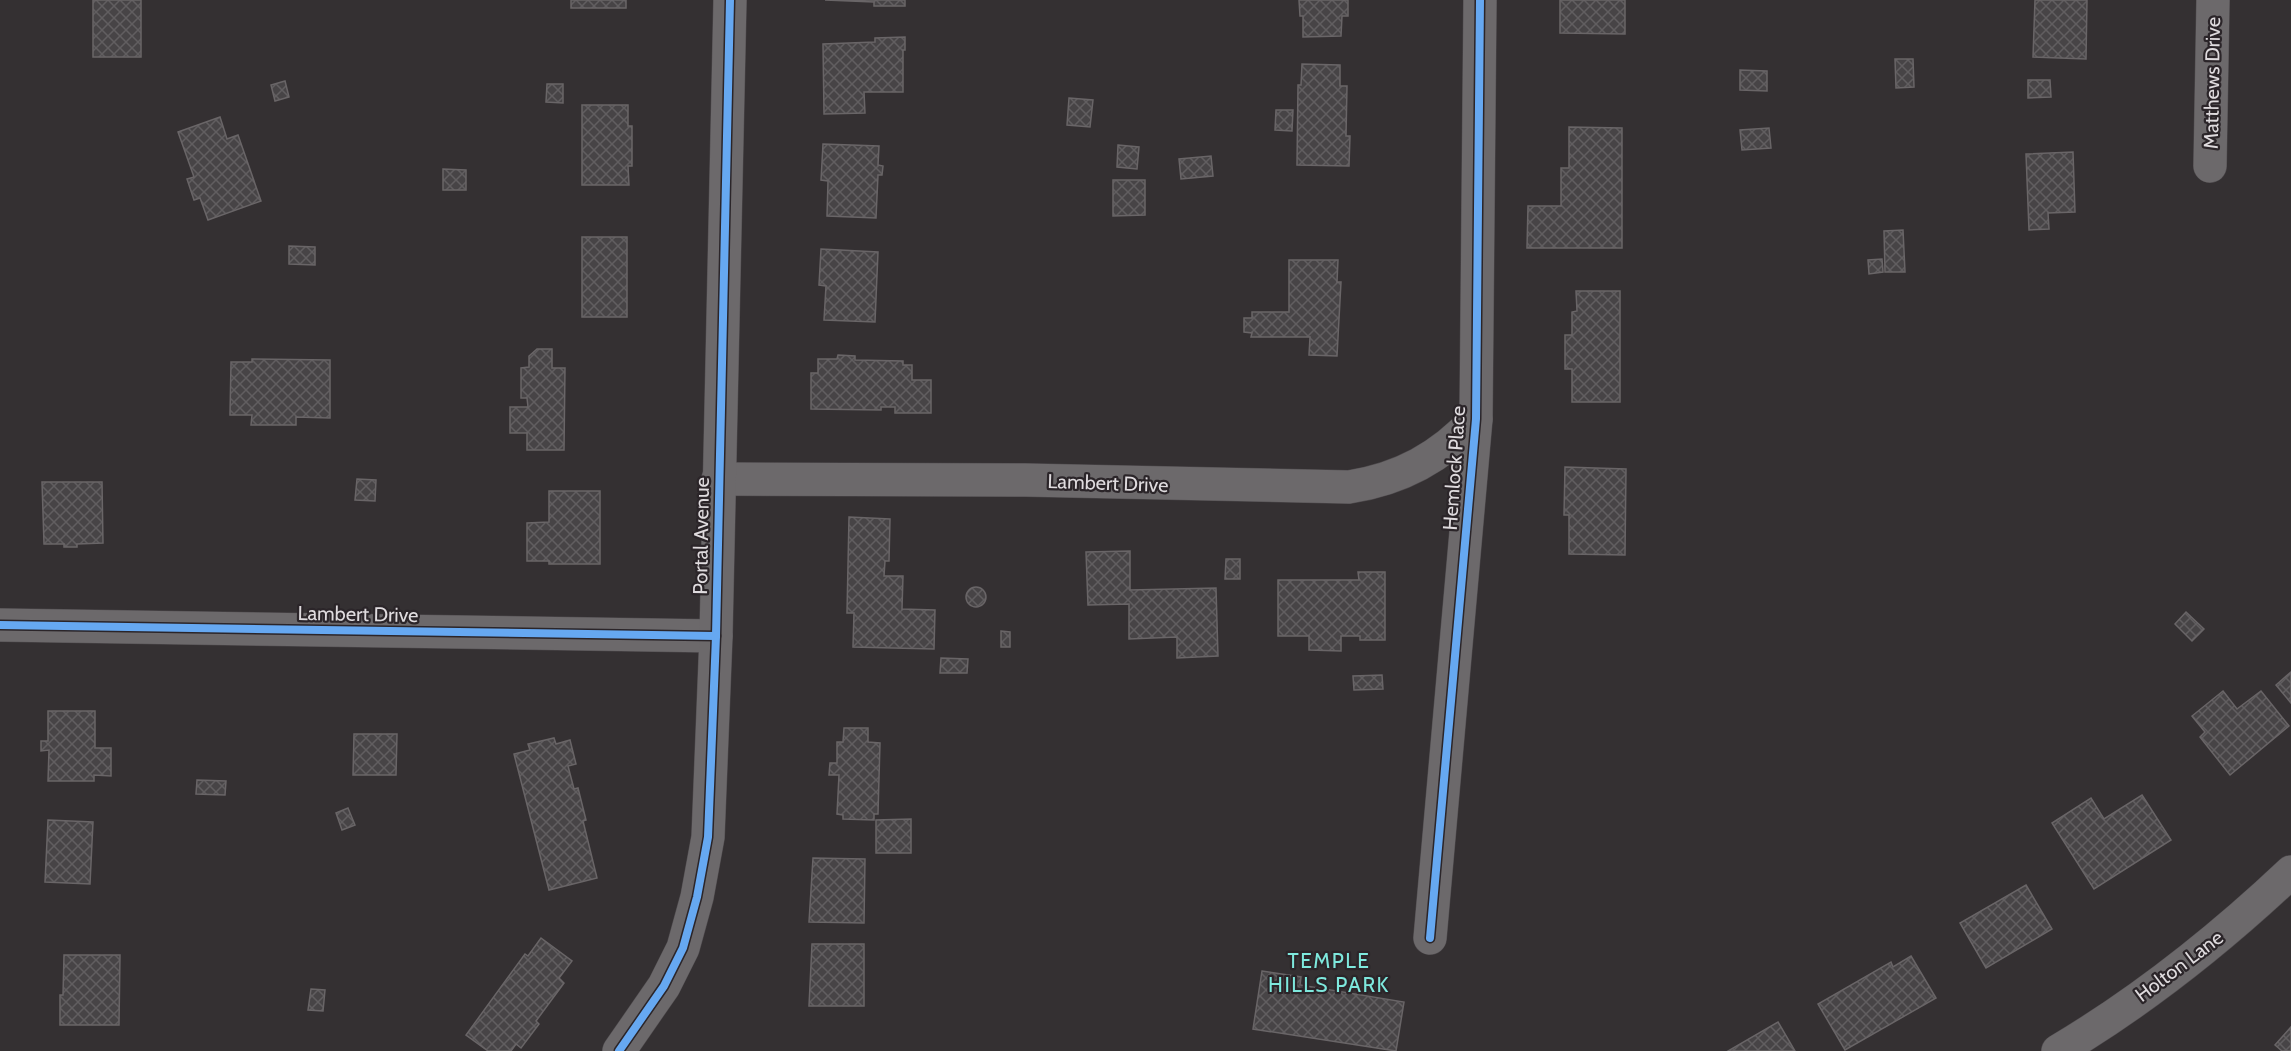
<svg xmlns="http://www.w3.org/2000/svg" width="2291" height="1051" font-family="Cabin,sans-serif">
<style>
.building{fill:url(#building-cross-hatch);stroke:#696567;stroke-width:1.5}
.lines{fill:none;stroke-linecap:round;stroke-linejoin:round}
.street-casing{stroke:#4f4b4e;stroke-width:34}
.street{stroke:#6c696b;stroke-width:33}
.cycleway-casing{stroke:#2b2529;stroke-width:11}
.cycleway{stroke:#66a8f1;stroke-width:8}
.labels{text-anchor:middle;dominant-baseline:central;stroke-width:4.5;stroke-linejoin:round;paint-order:stroke}
.street-label{font-size:20px;fill:#dfdbde;stroke:#2b2529}
.neighbourhood-label{font-size:21px;letter-spacing:1.5px;fill:#7ee8dd;stroke:#2b2529}
</style>
<defs>
<pattern id="building-cross-hatch" width="8" height="8" patternUnits="userSpaceOnUse" patternTransform="scale(1.5)"><rect width="8" height="8" fill="#474446"/><path d="M0 0l8 8M0 8l8-8" fill="none" stroke="#615e60"/></pattern>
</defs>
<rect width="100%" height="100%" fill="#343032"/>
<!-- building -->
<g class="building">
<rect x="93" y="0" width="48" height="57"/>
<rect x="571" y="0" width="55" height="8"/>
<polygon points="825,0 905,0 905,6 874,6 874,2"/>
<polygon points="1299,0 1348,0 1348,16 1342,16 1341,36 1303,37 1303,16 1300,16"/>
<polygon points="1560,0 1625,0 1625,34 1560,33"/>
<polygon points="2035,0 2087,0 2086,59 2033,57"/>
<polygon points="905,37 905,50 903,50 903,92 864,92 865,113 824,114 823,44 875,42 875,38"/>
<polygon points="1895,59 1913,59 1914,87 1896,88"/>
<polygon points="1302,64 1340,65 1340,86 1347,86 1346,136 1350,136 1349,166 1297,165 1298,85 1301,85"/>
<polygon points="1740,70 1767,71 1767,91 1740,90"/>
<polygon points="2028,80 2050,80 2051,97 2028,98"/>
<polygon points="285,81 289,97 275,101 271,85"/>
<polygon points="547,84 563,84 563,103 546,102"/>
<polygon points="1069,98 1093,100 1090,127 1067,125"/>
<polygon points="582,105 628,105 628,126 632,126 632,166 628,166 629,185 582,185"/>
<polygon points="1276,110 1293,110 1292,131 1275,130"/>
<polygon points="220,117 227,139 238,135 261,201 208,220 200,198 194,200 187,179 194,177 178,132"/>
<polygon points="1569,127 1622,128 1622,248 1527,248 1528,206 1561,206 1561,168 1569,168"/>
<polygon points="1769,128 1771,148 1742,150 1740,130"/>
<polygon points="823,144 879,146 878,165 883,166 882,175 878,175 876,218 827,216 828,181 821,180"/>
<polygon points="1118,145 1139,147 1137,169 1117,167"/>
<polygon points="2073,152 2075,212 2048,213 2049,229 2029,230 2026,154"/>
<polygon points="1211,156 1213,176 1181,179 1179,159"/>
<polygon points="443,169 466,170 466,190 443,190"/>
<polygon points="1113,180 1145,180 1145,215 1113,216"/>
<polygon points="1903,230 1905,272 1885,272 1884,231"/>
<rect x="582" y="237" width="45" height="80"/>
<polygon points="289,246 315,247 315,265 289,264"/>
<polygon points="821,249 878,252 875,322 824,320 826,286 819,285"/>
<polygon points="1882,259 1883,272 1869,274 1868,260"/>
<polygon points="1289,260 1338,260 1337,282 1341,282 1337,356 1309,355 1310,337 1251,337 1252,333 1244,332 1244,318 1252,318 1252,312 1289,312"/>
<polygon points="1576,291 1620,291 1620,402 1572,402 1572,369 1565,369 1565,335 1572,335 1572,312 1577,311"/>
<polygon points="537,349 552,349 552,368 565,368 564,450 527,450 527,433 510,433 510,407 528,407 527,398 521,398 521,368 529,367 529,356"/>
<polygon points="838,355 855,356 855,360 903,361 903,365 912,365 912,380 931,380 931,413 895,413 895,407 881,407 881,410 811,409 811,373 818,373 818,359 837,359"/>
<polygon points="252,359 330,360 330,418 296,417 296,425 251,425 252,415 230,415 231,362 252,362"/>
<polygon points="1565,467 1626,469 1625,555 1569,554 1569,515 1564,515"/>
<polygon points="357,479 376,480 375,501 355,500"/>
<polygon points="42,482 102,482 103,543 77,544 77,547 64,547 64,544 44,544"/>
<polygon points="549,491 600,491 600,564 549,564 549,561 527,561 527,523 549,522"/>
<polygon points="849,517 890,519 889,561 885,561 884,576 903,576 902,609 935,610 934,649 853,647 854,613 847,613"/>
<polygon points="1130,551 1130,590 1216,588 1218,656 1177,658 1177,637 1129,639 1129,604 1088,605 1086,552"/>
<polygon points="1226,559 1240,559 1240,579 1225,579"/>
<polygon points="1358,572 1385,572 1385,640 1360,640 1360,636 1341,636 1341,651 1309,650 1309,636 1278,636 1278,580 1359,580"/>
<circle cx="976" cy="597" r="10"/>
<polygon points="2186,612 2204,629 2192,641 2175,624"/>
<polygon points="1001,631 1010,632 1010,647 1001,647"/>
<polygon points="941,658 968,659 967,673 940,673"/>
<polygon points="2291,672 2291,703 2276,685"/>
<polygon points="1382,675 1383,689 1354,690 1353,676"/>
<polygon points="2223,691 2237,709 2261,691 2289,726 2230,775 2200,737 2205,732 2192,716"/>
<polygon points="48,711 95,711 95,748 111,748 111,776 94,775 94,781 48,781 49,750 41,751 41,741 48,741"/>
<polygon points="844,728 868,728 868,742 880,743 878,814 874,814 874,820 843,819 843,815 837,814 839,775 829,775 830,763 837,763 837,742 843,742"/>
<polygon points="354,734 397,734 396,775 353,775"/>
<polygon points="554,738 556,744 570,740 576,764 568,766 574,789 578,788 586,820 583,821 597,878 549,890 514,754 530,750 528,744"/>
<polygon points="197,780 226,781 225,795 196,794"/>
<polygon points="2142,795 2171,840 2094,889 2052,823 2091,798 2104,819"/>
<polygon points="348,808 355,825 342,830 336,813"/>
<polygon points="911,819 911,853 876,853 876,820"/>
<polygon points="48,820 93,822 90,884 45,882"/>
<polygon points="813,858 865,859 864,923 809,922"/>
<polygon points="2026,885 2052,929 1986,968 1960,923"/>
<polygon points="541,938 572,961 559,978 564,983 536,1021 539,1024 521,1048 516,1044 511,1051 488,1051 466,1035 525,954 528,956"/>
<polygon points="812,944 864,944 864,1006 809,1006"/>
<polygon points="64,955 120,955 119,1025 60,1025 60,995 63,995"/>
<polygon points="1911,956 1936,998 1845,1050 1818,1004 1891,962 1893,967"/>
<polygon points="1262,971 1301,977 1300,985 1404,1002 1396,1051 1253,1029"/>
<polygon points="311,989 325,990 323,1011 308,1010"/>
<polygon points="1778,1022 1795,1051 1728,1051"/>
<polygon points="2291,1027 2291,1051 2282,1051 2275,1045"/>
</g>
<g class="lines">
<defs>
<g id="street">
<polyline points="2210,166 2213,0"/>
<path d="M718 479 1025 480 1349 487C1401 479 1441 457 1476 419"/>
<polyline points="0,625 716,636"/>
<polyline points="1430,938 1476,419 1480,0"/>
<polyline points="619,1051 664,986 683,948 697,897 708,837 716,636 730,0"/>
<path d="M2058 1051C2142 1001 2220 939 2291 872"/>
</g>
</defs>
<!-- street casing -->
<use href="#street" class="street-casing"/>
<!-- street -->
<use href="#street" class="street"/>
<defs>
<g id="cycleway">
<polyline points="0,625 716,636"/>
<polyline points="1430,938 1476,419 1480,0"/>
<polyline points="619,1051 664,986 683,948 697,897 708,837 716,636 730,0"/>
</g>
</defs>
<!-- cycleway casing -->
<use href="#cycleway" class="cycleway-casing"/>
<!-- cycleway -->
<use href="#cycleway" class="cycleway"/>
</g>
<g class="labels">
<!-- street labels -->
<g class="street-label">
<text transform="translate(2212 83) rotate(-89)">Matthews Drive</text>
<text transform="translate(1454 468) rotate(-86)">Hemlock Place</text>
<text transform="translate(1108 483) rotate(2)">Lambert Drive</text>
<text transform="translate(701 536) rotate(-89)">Portal Avenue</text>
<text transform="translate(358 614) rotate(1)">Lambert Drive</text>
<text transform="translate(2179 966) rotate(-37)">Holton Lane</text>
</g>
<!-- neighbourhood labels -->
<g class="neighbourhood-label">
<text x="1329" y="960">TEMPLE<tspan x="1329" dy="24">HILLS PARK</tspan></text>
</g>
</g>
</svg>
